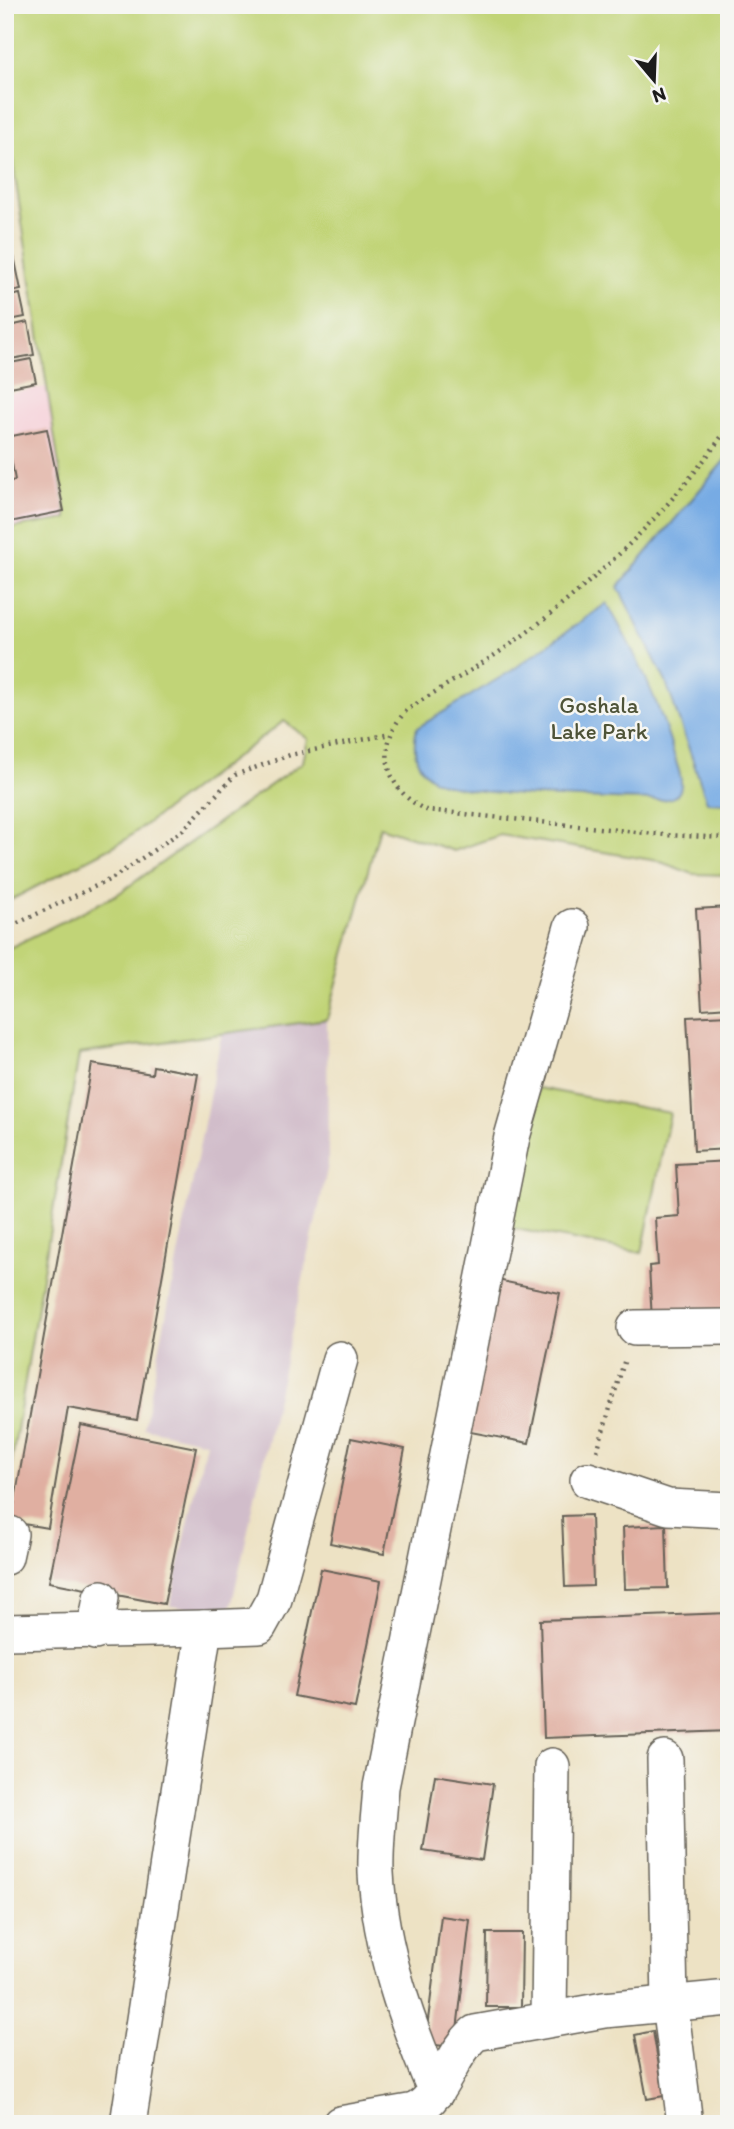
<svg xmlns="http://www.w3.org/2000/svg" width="734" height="2129" font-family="Itim,sans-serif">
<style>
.built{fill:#f6cfd8}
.industrial{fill:#d1bdca}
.green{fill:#c1d477;stroke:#6e784a;stroke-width:2}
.water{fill:#77abe4;stroke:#4a6480;stroke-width:2}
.building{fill:#e0afa1}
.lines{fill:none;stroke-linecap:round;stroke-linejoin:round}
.street-casing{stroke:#656157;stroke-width:38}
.path{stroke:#656157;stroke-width:4.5;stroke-dasharray:2 5;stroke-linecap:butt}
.street{stroke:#fff;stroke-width:35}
.labels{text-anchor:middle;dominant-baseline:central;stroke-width:5;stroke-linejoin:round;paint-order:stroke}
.park-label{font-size:23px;fill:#4e5337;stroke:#f6f6f2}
</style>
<rect width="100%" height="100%" fill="#f6f6f2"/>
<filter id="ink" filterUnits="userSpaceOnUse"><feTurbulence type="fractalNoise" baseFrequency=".0143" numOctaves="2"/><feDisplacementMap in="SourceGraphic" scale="14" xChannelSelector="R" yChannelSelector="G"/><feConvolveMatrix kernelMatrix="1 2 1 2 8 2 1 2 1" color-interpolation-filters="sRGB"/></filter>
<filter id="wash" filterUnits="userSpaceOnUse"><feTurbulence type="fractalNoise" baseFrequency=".00686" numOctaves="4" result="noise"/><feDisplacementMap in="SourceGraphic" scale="28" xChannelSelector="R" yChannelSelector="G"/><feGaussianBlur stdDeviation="1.57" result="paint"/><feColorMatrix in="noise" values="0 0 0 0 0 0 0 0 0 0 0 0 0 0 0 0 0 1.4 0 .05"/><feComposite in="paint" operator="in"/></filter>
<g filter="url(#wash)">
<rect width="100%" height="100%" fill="#ede2c4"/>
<!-- built -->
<polygon class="built" points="47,387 67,520 5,529 5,394"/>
<!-- industrial -->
<polygon class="industrial" points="327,1019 328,1165 230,1612 170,1606 206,1442 144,1428 222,1032"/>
<!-- green -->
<g class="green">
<polygon points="5,5 729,5 729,875 693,874 658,861 500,835 454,851 380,827 327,1019 79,1054 5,1502 5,950 118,894 303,762 308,739 284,721 125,840 5,903 5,529 67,519 5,110"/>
<polygon points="538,1088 670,1113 642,1253 510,1228"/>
</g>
<!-- water -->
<g class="water">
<polygon points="729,455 729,803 707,802 666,682 618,587"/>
<path d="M607 603C635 653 660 703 675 758 677 766 682 776 681 785 681 796 672 799 662 800 620 799 462 798 433 779 415 767 412 748 417 728L511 671Z"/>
</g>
<g id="blocks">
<!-- building -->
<g class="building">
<polygon points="7,213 13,248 5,250 5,214"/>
<polygon points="13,251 21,290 5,293 5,253"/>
<polygon points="20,294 25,317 5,321 5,297"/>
<polygon points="28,322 34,355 5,360 5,327"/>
<polygon points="31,359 36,382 5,388 5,364"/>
<polygon points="47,429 64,511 5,523 5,483 15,480 7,437"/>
<polygon points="729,907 729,1007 702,1009 696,909"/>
<polygon points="729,1015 729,1149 694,1151 687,1017"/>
<polygon points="92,1064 152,1074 153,1066 198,1074 137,1420 68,1408 48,1528 11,1522"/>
<polygon points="729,1161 729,1316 652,1321 649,1266 658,1265 655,1218 679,1216 676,1164"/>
<polygon points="492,1279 560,1293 529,1443 460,1430"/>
<polygon points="81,1425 196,1448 164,1604 49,1582"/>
<polygon points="351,1438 405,1449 384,1554 330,1543"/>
<polygon points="591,1515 593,1586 565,1587 562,1516"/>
<polygon points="666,1525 668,1588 625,1589 623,1527"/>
<polygon points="321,1569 381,1581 355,1708 294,1696"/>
<polygon points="729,1613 729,1731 544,1738 540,1620"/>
<polygon points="435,1775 493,1784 482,1860 423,1851"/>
<polygon points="441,1916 470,1920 455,2047 425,2044"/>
<polygon points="487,1933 522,1933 521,2007 486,2007"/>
<polygon points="653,2031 664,2096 647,2099 635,2035"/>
</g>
</g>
</g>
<g filter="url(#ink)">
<use href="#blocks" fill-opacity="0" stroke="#656157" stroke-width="2"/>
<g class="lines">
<defs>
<g id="street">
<polyline points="635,1328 729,1327"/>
<polyline points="588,1480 668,1507 729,1510"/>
<polyline points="5,1557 10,1534"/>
<polyline points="5,1632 204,1628"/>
<polyline points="95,1632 101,1598"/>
<polyline points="665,1759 670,2003 685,2124"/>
<polyline points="549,2019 552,1766"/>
<path d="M436 2092C407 2023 380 1949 376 1873 375 1845 379 1815 381 1787L512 1137 572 927"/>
<polyline points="128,2124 204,1628 259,1626 274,1599 340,1359"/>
<polyline points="340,2124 415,2111"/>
<path d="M414 2124 415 2111C445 2093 450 2055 475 2033L604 2010 729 1998"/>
</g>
</defs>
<!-- street casing -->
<use href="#street" class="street-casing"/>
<!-- path -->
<g class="path">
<path d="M729 426C671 510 594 584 511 644 477 668 441 687 407 710 374 744 384 790 426 810L665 835 729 838"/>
<polyline points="5,929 113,878 183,830 235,775 290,755 390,734"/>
<polyline points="597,1451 625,1359"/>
</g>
<!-- street -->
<use href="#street" class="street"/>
</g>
</g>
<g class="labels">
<!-- park labels -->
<g class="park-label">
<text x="599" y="705">Goshala<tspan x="599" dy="26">Lake Park</tspan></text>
</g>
</g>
<!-- margin -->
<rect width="734" height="2129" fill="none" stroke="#f6f6f2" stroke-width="28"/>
<!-- north arrow -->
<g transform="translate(654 80) rotate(161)" stroke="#f6f6f2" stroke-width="5" paint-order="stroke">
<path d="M0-5L12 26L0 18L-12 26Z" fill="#1c1c1c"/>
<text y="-10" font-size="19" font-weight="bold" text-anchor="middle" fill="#1c1c1c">N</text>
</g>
</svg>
